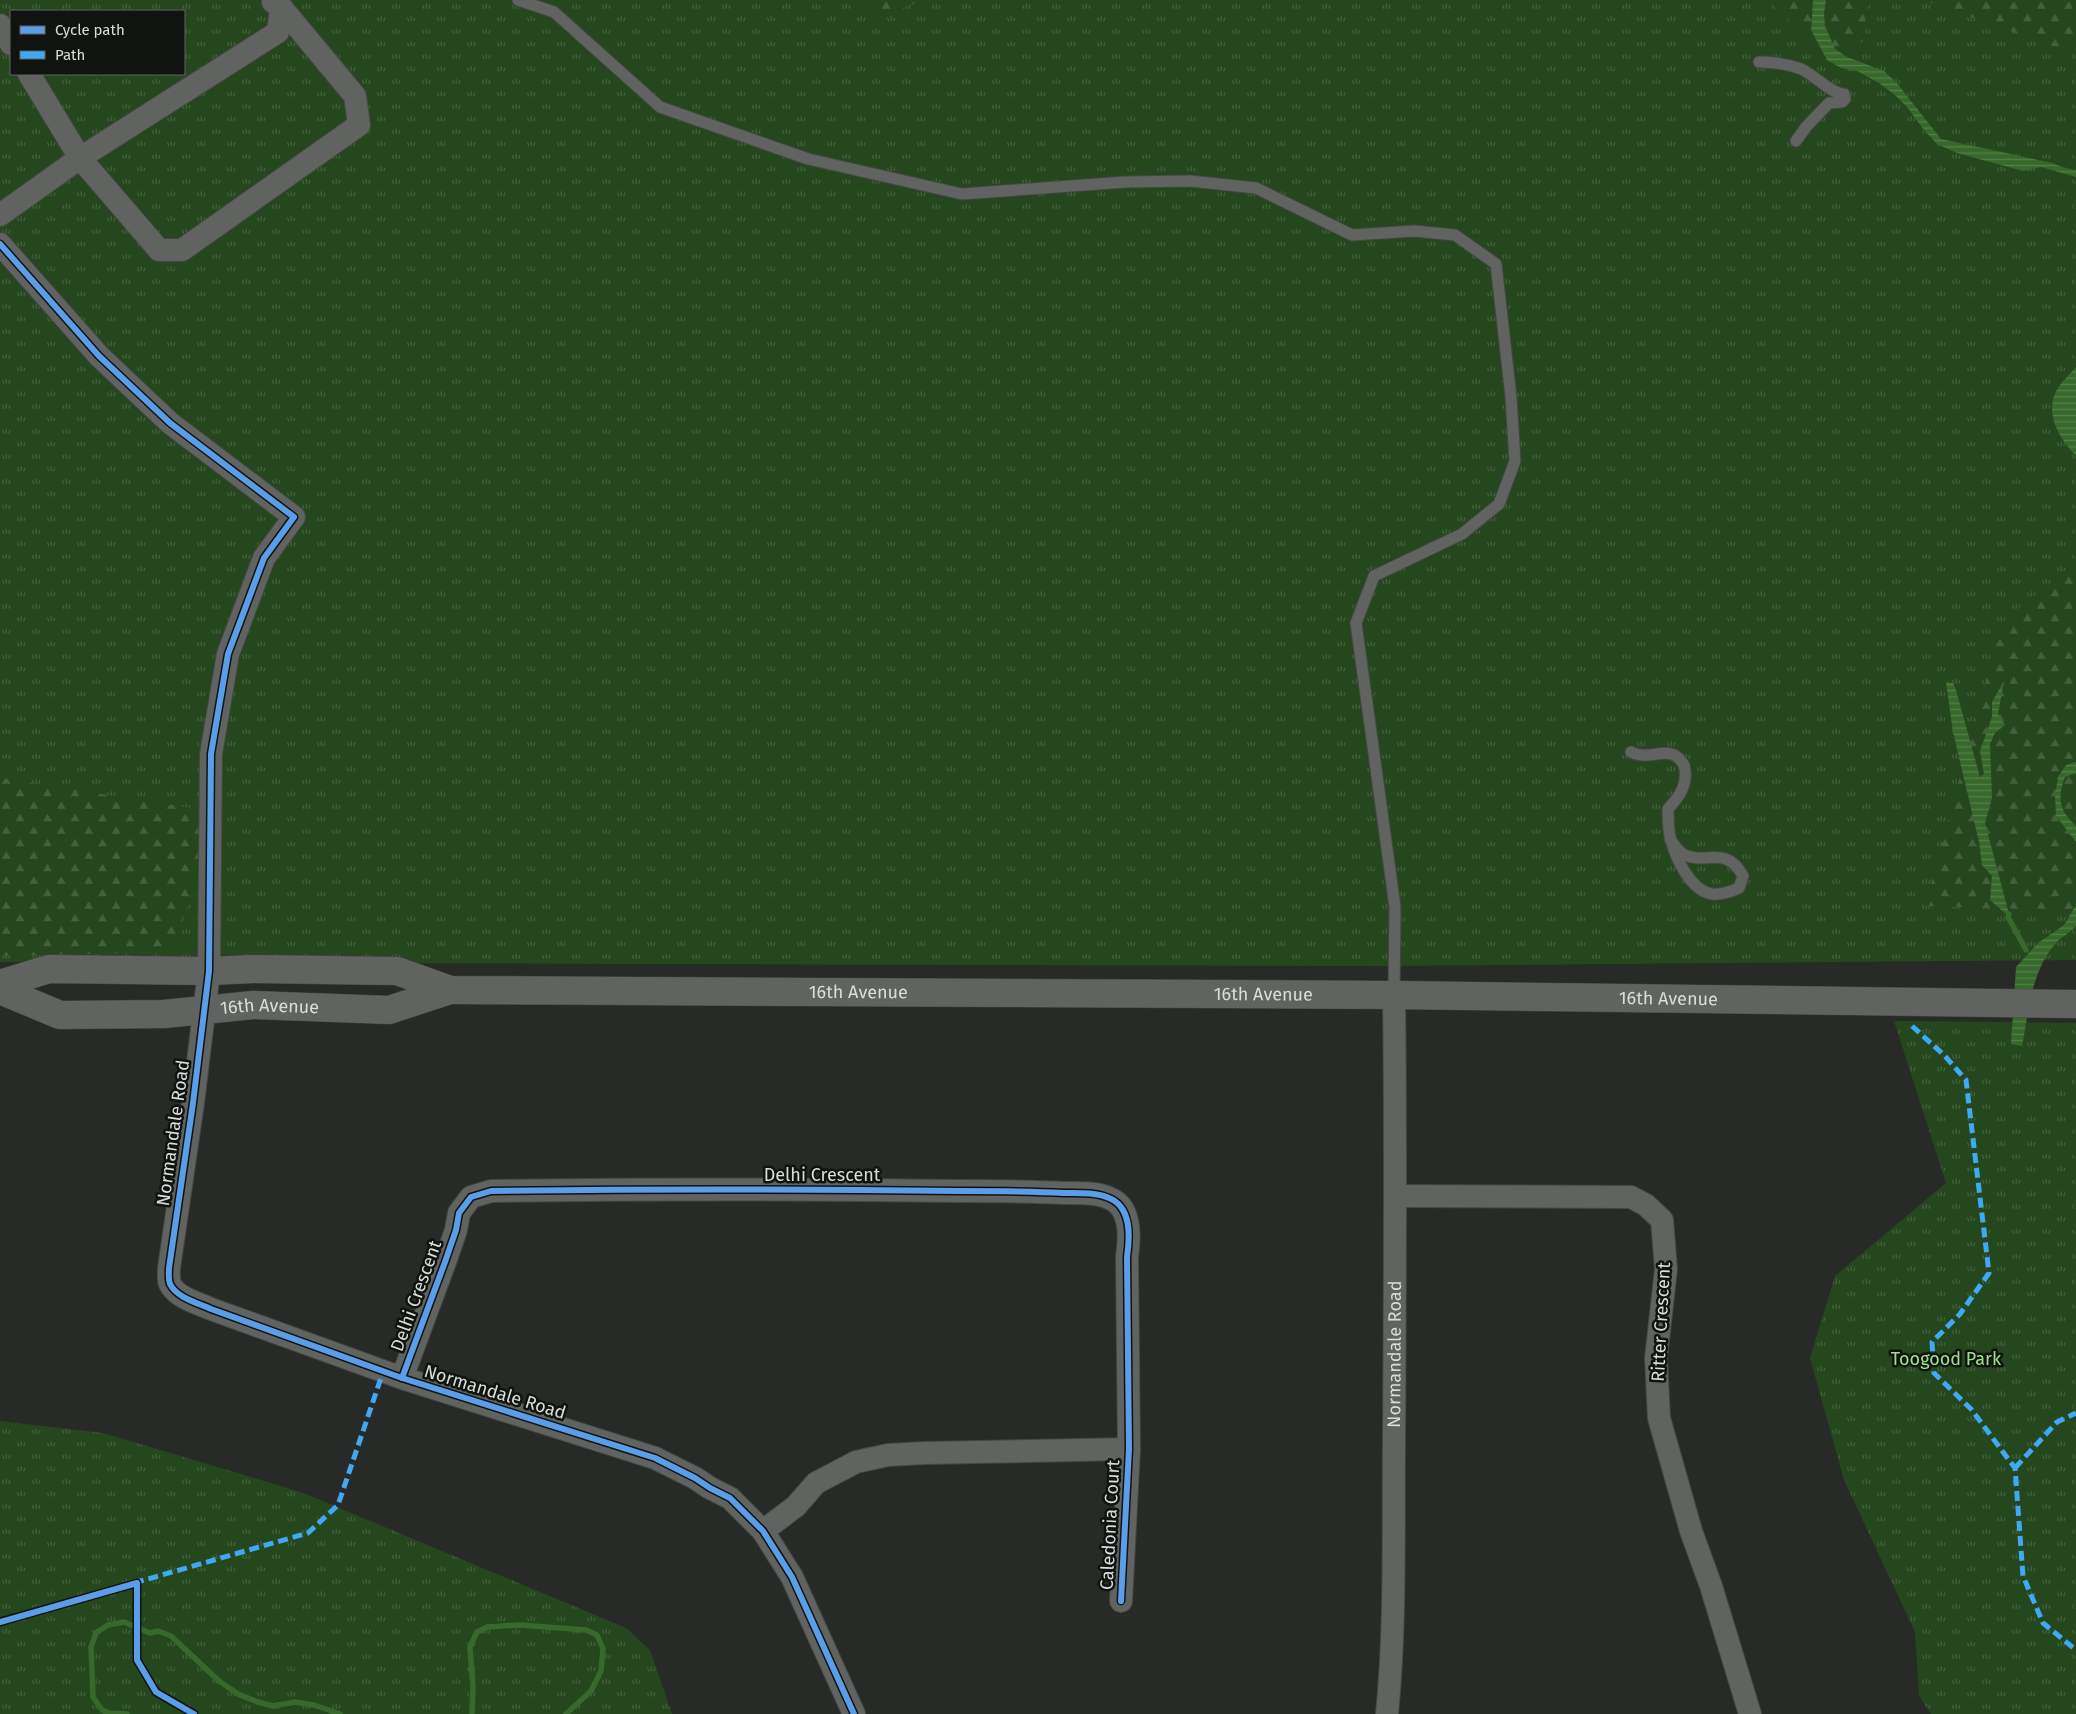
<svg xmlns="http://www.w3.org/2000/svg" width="2076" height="1714" font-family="'Fira Sans',sans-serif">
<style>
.grass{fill:url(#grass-tufts);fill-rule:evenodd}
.forest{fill:url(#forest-firs)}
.water{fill:url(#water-rules)}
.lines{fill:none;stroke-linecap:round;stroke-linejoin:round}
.stream{stroke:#37692c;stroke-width:5.5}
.lane-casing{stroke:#454745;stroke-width:13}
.street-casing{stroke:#454745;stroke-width:24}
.secondary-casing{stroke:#454745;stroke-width:29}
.lane{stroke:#616361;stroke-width:11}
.street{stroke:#616361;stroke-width:22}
.secondary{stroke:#616361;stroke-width:28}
.quiet{stroke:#3fa9f5;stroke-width:5;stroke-dasharray:10 5;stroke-linecap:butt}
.cycleway-casing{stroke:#111311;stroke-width:9}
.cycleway{stroke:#5a9eea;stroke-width:6}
.labels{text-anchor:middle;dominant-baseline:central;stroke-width:5;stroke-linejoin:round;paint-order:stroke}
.street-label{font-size:18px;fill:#daddd9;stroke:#111311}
.park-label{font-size:18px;fill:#99e489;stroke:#111311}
</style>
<defs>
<pattern id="grass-tufts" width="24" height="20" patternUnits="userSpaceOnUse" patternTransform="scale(1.25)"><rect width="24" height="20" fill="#25471d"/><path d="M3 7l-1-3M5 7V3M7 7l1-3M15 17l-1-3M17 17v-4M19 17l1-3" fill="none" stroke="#44613d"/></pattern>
<pattern id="forest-firs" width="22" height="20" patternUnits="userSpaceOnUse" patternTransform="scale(1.25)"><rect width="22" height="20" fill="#25471d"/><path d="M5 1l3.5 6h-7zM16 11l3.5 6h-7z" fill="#44613d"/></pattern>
<pattern id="water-rules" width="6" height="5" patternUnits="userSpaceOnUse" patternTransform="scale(1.25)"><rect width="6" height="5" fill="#37692c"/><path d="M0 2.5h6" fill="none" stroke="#537e4a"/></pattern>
</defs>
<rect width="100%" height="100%" fill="#282a27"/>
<!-- grass -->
<g class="grass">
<path d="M0 0H2076V960L1387 966 0 962ZM11 11H184V74H11Z"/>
<polygon points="1894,1021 2076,1023 2076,1714 1931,1714 1919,1696 1915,1632 1844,1480 1810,1358 1835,1276 1946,1183"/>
<polygon points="0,1421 103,1433 301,1492 626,1628 650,1650 672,1714 0,1714"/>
</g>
<!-- forest -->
<g class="forest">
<polygon points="860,0 925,0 880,16"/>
<polygon points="1767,0 1874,0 1867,8 1863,41 1840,56 1815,44"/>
<polygon points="1923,0 2076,0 2076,51 2052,46"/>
<polygon points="2076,562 2076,910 1925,906 2002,622"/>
<polygon points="0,778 216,812 173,952 0,956"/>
</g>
<!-- water -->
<g class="water">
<polygon points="1813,0 1826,0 1824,13 1825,26 1835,49 1847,57 1884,71 1896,82 1941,139 2052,163 2065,168 2076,170 2076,177 2041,167 2023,171 1957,153 1937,144 1924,130 1907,107 1895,95 1879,83 1857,71 1841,68 1827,60 1811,30"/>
<path d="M2076 367V456C2059 438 2043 412 2058 388 2063 380 2070 374 2076 367Z"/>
<polygon points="2004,681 1998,714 2005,725 1995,733 1990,744 1992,798 1985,823 2009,914 2007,915 1990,900 1992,876 1982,865 1979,842 1953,732 1946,682 1953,683 1956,690 1980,777 1984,774 1980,751 1992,717 1992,702"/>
<path d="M2076 762V773L2065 777C2057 798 2059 810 2076 826V842L2056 816 2055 795 2058 777 2066 765Z"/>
<path d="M2076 905V926C2070 933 2061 937 2056 943 2031 971 2029 1011 2022 1046L2011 1044 2016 967 2038 943 2064 925Z"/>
</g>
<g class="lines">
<!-- stream -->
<g class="stream">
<polyline points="2009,914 2008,917 2026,950"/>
<polyline points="127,1714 109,1713 102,1710 93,1697 91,1647 96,1633 108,1625 124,1622 150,1633 158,1631 171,1636 219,1681 238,1694 258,1702 273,1706 295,1702 314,1705 340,1714"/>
<polyline points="472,1714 473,1687 470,1647 477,1632 487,1627 520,1625 586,1630 597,1635 603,1649 601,1671 591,1691 566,1714"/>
</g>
<defs>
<g id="lane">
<polyline points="518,0 554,12 660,107 808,159 962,194 1125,182 1190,181 1256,188 1352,235 1414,231 1455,235 1496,264 1511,397 1515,461 1499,504 1462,534 1374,576 1356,623 1395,907 1394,995"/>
<path d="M1759 62C1773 62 1788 64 1801 69 1815 75 1831 94 1844 94L1845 99 1842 102 1829 103 1806 127 1796 141"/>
<path d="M1631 752C1648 761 1662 748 1676 756 1679 758 1682 762 1684 765 1689 783 1680 796 1668 809 1668 819 1668 831 1671 840 1676 859 1691 891 1712 894 1722 895 1730 892 1739 888L1743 876C1726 844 1705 866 1683 854 1678 851 1673 843 1670 839"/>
</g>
<g id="street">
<polyline points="0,25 11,44"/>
<polyline points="29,74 80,158 159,250 182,250 359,125 355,96 281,7"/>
<polyline points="0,215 80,158 278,32 281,7 273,2"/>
<path d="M0 244 99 356 170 423 294 517 264 558 228 654 211 754 209 971 193 1103 169 1268C169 1273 168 1279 170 1284 177 1298 198 1303 211 1309L402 1378 655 1458 695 1478 710 1488 730 1498 763 1531 792 1577 854 1714"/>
<polyline points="1396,1196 1631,1197 1646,1205 1662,1220 1666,1269 1656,1358 1659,1418 1691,1531 1711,1586 1750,1714"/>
<path d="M402 1378 445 1262 456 1230 459 1213 471 1197 491 1191C646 1189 802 1189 958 1191 994 1191 1029 1191 1064 1193 1078 1193 1096 1192 1109 1198 1132 1207 1130 1237 1127 1257L1129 1449 1121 1601"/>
<polyline points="763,1531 796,1506 816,1483 856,1462 888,1455 925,1453 1129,1449"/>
<path id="s1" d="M1387 1714C1396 1624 1393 1532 1394 1442 1395 1293 1396 1144 1394 995"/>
</g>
<g id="secondary">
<path id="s2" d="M0 984 49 969 209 971 254 969 397 971 450 990 1394 995 2076 1004"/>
<path id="s3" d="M0 990 60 1015 164 1014 253 1005 389 1010 450 990"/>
</g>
</defs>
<!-- lane casing -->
<use href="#lane" class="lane-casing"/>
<!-- street casing -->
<use href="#street" class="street-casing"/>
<!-- secondary casing -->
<use href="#secondary" class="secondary-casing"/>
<!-- lane -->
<use href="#lane" class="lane"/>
<!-- street -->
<use href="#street" class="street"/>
<!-- secondary -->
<use href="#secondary" class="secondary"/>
<!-- quiet -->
<g class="quiet">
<polyline points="1912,1026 1944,1055 1966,1080 1989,1273 1960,1314 1932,1342 1934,1373 1971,1409 2015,1468 2023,1576 2043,1623 2076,1650"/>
<polyline points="2015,1468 2057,1422 2076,1413"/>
<polyline points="134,1583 308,1533 338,1505 383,1372"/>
</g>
<defs>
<g id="cycleway">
<path d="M0 244 99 356 170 423 294 517 264 558 228 654 211 754 209 971 193 1103 169 1268C169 1273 168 1279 170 1284 177 1298 198 1303 211 1309L402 1378 655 1458 695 1478 710 1488 730 1498 763 1531 792 1577 854 1714"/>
<path d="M402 1378 445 1262 456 1230 459 1213 471 1197 491 1191C646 1189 802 1189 958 1191 994 1191 1029 1191 1064 1193 1078 1193 1096 1192 1109 1198 1132 1207 1130 1237 1127 1257L1129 1449 1121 1601"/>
<polyline points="0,1622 137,1583 137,1660 156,1692 194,1714"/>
</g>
</defs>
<!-- cycleway casing -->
<use href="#cycleway" class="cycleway-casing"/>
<!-- cycleway -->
<use href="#cycleway" class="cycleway"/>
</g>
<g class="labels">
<!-- street labels -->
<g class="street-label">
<text stroke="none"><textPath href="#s2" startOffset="864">16th Avenue</textPath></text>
<text stroke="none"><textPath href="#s2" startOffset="1269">16th Avenue</textPath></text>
<text stroke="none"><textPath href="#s2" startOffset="1674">16th Avenue</textPath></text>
<text stroke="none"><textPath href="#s3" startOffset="275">16th Avenue</textPath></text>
<text transform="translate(173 1133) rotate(-82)">Normandale Road</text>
<text x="822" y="1175">Delhi Crescent</text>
<text transform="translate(416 1296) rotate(-70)">Delhi Crescent</text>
<text transform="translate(1661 1322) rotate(-87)">Ritter Crescent</text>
<text stroke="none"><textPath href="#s1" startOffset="360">Normandale Road</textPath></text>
<text transform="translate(495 1392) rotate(17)">Normandale Road</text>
<text transform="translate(1110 1525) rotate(-87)">Caledonia Court</text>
</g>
<!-- park labels -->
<g class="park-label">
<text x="1946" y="1359">Toogood Park</text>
</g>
</g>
<!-- legend -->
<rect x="10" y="10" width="175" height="65" fill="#111311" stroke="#616461"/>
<rect x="20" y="26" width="25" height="8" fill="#5a9eea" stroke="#616461"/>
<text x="55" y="35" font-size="15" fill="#daddd9">Cycle path</text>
<rect x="20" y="51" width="25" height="8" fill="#3fa9f5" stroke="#616461"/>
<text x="55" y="60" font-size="15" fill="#daddd9">Path</text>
</svg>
